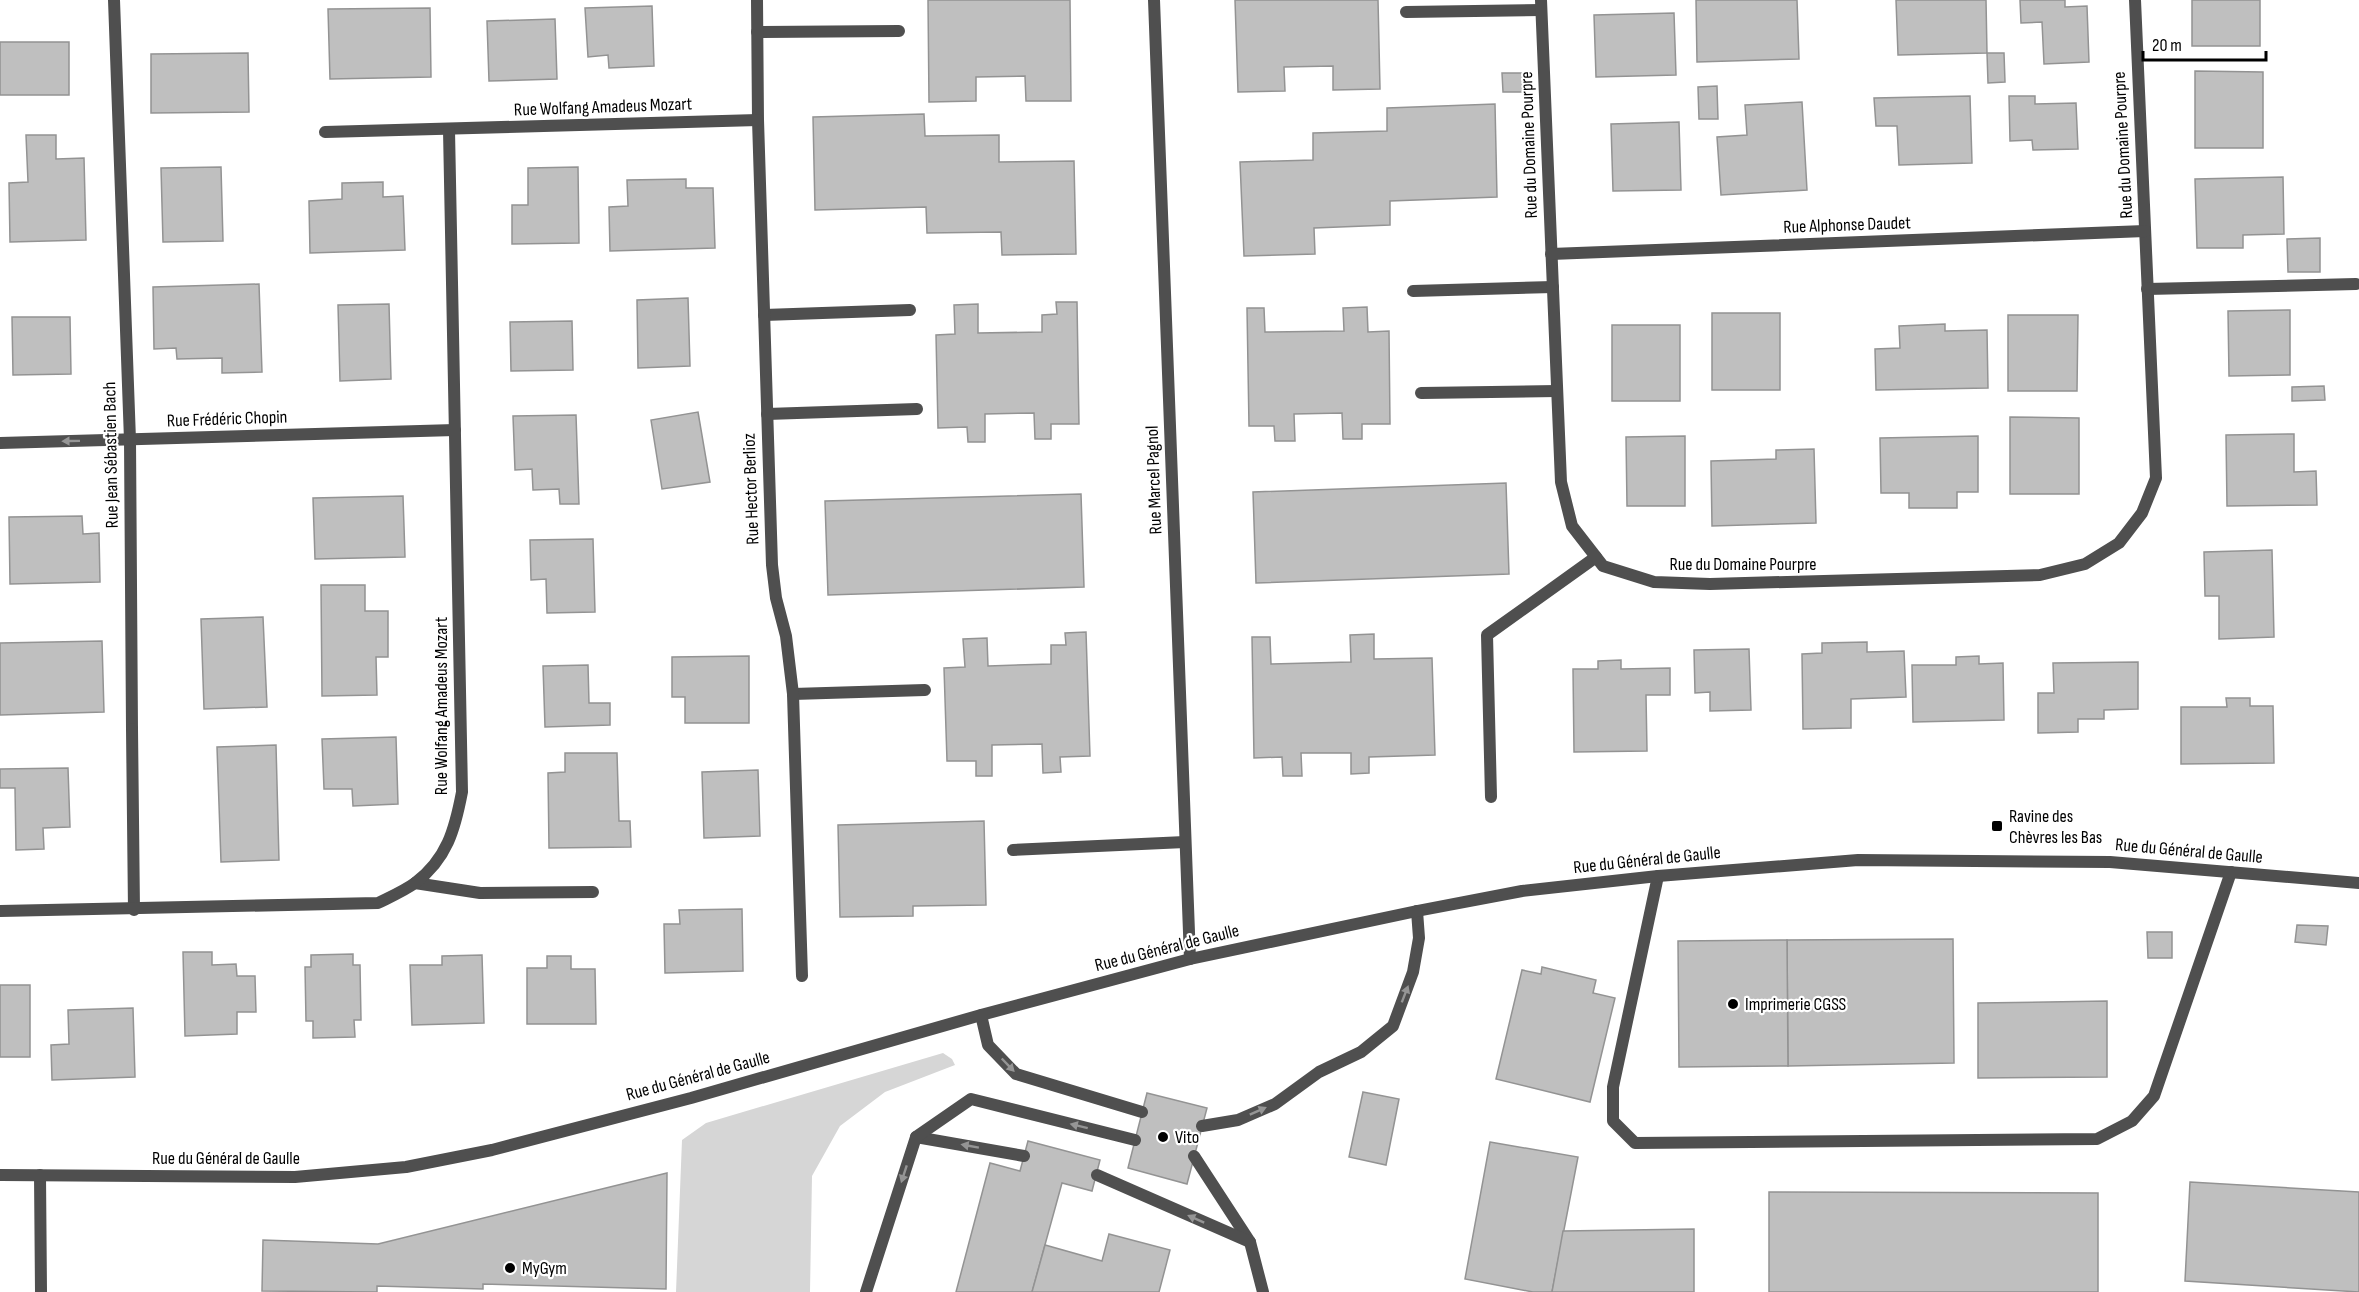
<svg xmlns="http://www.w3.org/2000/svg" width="2359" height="1292" font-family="'Sofia Sans Condensed',sans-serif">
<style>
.green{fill:#d6d6d6}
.building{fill:#bfbfbf;stroke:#939393;stroke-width:1.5}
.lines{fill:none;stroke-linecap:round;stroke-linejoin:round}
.service{stroke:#4f4f4f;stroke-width:12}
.minor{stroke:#4f4f4f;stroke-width:12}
.tertiary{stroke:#4f4f4f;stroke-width:12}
.oneway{fill:#959595}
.poi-dot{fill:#000;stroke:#fff;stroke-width:2}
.labels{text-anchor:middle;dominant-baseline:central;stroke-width:4.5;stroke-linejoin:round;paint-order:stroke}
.street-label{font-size:18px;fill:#000;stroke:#fff}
.poi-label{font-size:18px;fill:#000;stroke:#fff;text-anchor:start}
</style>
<rect width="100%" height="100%" fill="#fff"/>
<!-- green -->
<polygon class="green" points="943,1053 952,1059 955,1065 885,1092 840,1126 812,1176 810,1292 676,1292 682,1140 706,1123"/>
<!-- building -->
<g class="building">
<polygon points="928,0 1070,0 1071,101 1026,101 1025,76 976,77 976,101 929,102"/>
<polygon points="1235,0 1378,0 1380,89 1333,90 1333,66 1284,67 1285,91 1238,92"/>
<polygon points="1696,0 1797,0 1799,59 1697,62"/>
<polygon points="1896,0 1986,0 1987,53 1898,55"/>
<polygon points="2020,0 2065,0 2065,7 2087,6 2089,62 2044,64 2042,22 2021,23"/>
<rect x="2192" y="0" width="68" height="46"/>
<polygon points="652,6 654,66 609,68 608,55 588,57 585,8"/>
<polygon points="430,8 431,77 330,79 328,9"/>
<polygon points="1674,13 1676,75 1596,77 1594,15"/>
<polygon points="555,19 557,79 489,81 487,21"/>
<rect x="0" y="42" width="69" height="53"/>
<polygon points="248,53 249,112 151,113 151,54"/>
<polygon points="1987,53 2004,53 2005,82 1988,83"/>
<polygon points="2195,71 2263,72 2263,148 2195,148"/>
<polygon points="1502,73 1522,73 1522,92 1503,92"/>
<polygon points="1717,86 1718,119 1699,119 1698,87"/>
<polygon points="1970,96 1972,163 1899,165 1897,126 1876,126 1874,98"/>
<polygon points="2009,96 2035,96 2035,104 2076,103 2078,149 2033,150 2032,140 2010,141"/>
<polygon points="1802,102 1807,190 1721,195 1717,137 1747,135 1745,105"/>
<polygon points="1495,104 1497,197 1390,201 1390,225 1314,228 1315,254 1244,256 1240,162 1313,160 1313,133 1387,131 1387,108"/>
<polygon points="924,114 925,136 999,135 999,162 1074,161 1076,254 1002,255 1001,232 927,233 926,207 815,210 813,117"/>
<polygon points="1679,122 1681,190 1613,191 1611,124"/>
<polygon points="26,135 56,135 56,159 84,158 86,240 10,242 9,183 28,182"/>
<polygon points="221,167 223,241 163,242 161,168"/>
<polygon points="578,167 579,243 512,244 512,205 528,205 528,168"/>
<polygon points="2283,177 2284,234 2243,235 2243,248 2197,248 2195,179"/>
<polygon points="686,179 686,188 713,188 715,248 610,251 609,207 628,206 627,180"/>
<polygon points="383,182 383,197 403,196 405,250 310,253 309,201 342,199 342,183"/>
<polygon points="2320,238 2320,272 2288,272 2287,239"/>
<polygon points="259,284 262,372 222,373 222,358 177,359 176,348 154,349 153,287"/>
<polygon points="688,298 690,366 638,368 637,300"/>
<polygon points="1056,302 1077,302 1079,424 1051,424 1051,439 1035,439 1034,413 985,414 985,442 968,442 967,427 938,428 936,335 955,334 954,305 978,304 978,333 1042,332 1042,315 1057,314"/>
<polygon points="389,304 391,379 340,381 338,305"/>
<polygon points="1367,307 1368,332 1389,331 1390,424 1362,424 1362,439 1343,439 1342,413 1294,414 1295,441 1275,441 1274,426 1249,426 1247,308 1264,308 1265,332 1344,331 1343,308"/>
<polygon points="2290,310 2290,375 2229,376 2228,311"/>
<rect x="1712" y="313" width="68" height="77"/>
<polygon points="2008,315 2078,315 2077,391 2008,391"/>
<polygon points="12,317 70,317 71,374 13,375"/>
<polygon points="572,321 573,370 511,371 510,322"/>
<polygon points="1945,324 1945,331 1987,330 1988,388 1876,390 1875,349 1900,348 1899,326"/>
<rect x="1612" y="325" width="68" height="76"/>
<polygon points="2324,386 2325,400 2292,401 2292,387"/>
<polygon points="698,412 710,482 662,489 651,420"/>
<polygon points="576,415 579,504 560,504 559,489 533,490 532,469 515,470 513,416"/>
<polygon points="2010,417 2079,418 2079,494 2010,494"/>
<polygon points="2294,434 2294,472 2316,471 2317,505 2227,506 2226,435"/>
<polygon points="1685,436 1685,506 1627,506 1626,437"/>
<polygon points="1978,436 1978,492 1957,492 1957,508 1909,508 1909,493 1881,493 1880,438"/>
<polygon points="1814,449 1816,523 1712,526 1711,461 1776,459 1776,450"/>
<polygon points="1506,483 1509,574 1256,583 1253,492"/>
<polygon points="1081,494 1084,587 828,595 825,501"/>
<polygon points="403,496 405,557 315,559 313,498"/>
<polygon points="82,516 83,534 99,533 100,582 10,584 9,517"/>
<polygon points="593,539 595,612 547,613 546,579 531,580 530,540"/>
<polygon points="2272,550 2274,637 2219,639 2219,596 2205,596 2204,552"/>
<polygon points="321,585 365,585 365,611 388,611 388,657 376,657 377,695 322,696"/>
<polygon points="263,617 267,707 204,709 201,619"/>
<polygon points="1086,632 1090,756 1060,757 1061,772 1043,773 1042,744 992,745 992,776 976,776 976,761 947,761 944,668 965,667 963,639 987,638 988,666 1051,664 1051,645 1066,645 1065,633"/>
<polygon points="1374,634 1374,659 1432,658 1435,755 1369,757 1369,773 1351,774 1351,753 1301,753 1302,776 1283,776 1282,757 1254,758 1252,637 1270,637 1271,664 1351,662 1350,635"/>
<polygon points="102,641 104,712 0,715 0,643"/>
<polygon points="1867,642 1867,652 1904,651 1906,697 1851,699 1851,728 1803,729 1802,654 1822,653 1822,643"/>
<polygon points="1749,649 1751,710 1710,711 1710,692 1695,693 1694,650"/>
<polygon points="749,656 749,723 685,723 685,697 672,697 672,657"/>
<polygon points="1979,656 1979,664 2003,663 2004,720 1913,722 1912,665 1956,665 1956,657"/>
<polygon points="1621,660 1621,669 1670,668 1670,695 1646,695 1647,751 1574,752 1573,669 1598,669 1598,661"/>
<polygon points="2138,662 2138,709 2104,710 2104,719 2078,719 2078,732 2038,733 2038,693 2054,693 2053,663"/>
<polygon points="588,665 589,703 610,703 610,725 545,727 543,666"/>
<polygon points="2226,698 2250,698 2250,706 2273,706 2274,763 2181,764 2181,707 2227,707"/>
<polygon points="396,737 398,804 353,806 352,789 324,789 322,739"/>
<polygon points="276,745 279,860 221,862 217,747"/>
<polygon points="565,753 617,753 619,821 630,821 631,847 549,848 548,773 565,772"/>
<polygon points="68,768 70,827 43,828 44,849 16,850 15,788 0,788 0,769"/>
<polygon points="758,770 760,836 704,838 702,772"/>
<polygon points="984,821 986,905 913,906 913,916 840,917 838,825"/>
<polygon points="742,909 743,971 665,973 664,924 680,924 679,910"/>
<polygon points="2297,925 2328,926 2326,945 2295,942"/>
<polygon points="2147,932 2172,932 2172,958 2148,958"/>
<polygon points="1953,939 1954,1063 1788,1066 1787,940"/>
<polygon points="1787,940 1788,1066 1679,1067 1678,941"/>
<polygon points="183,952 212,952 212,965 236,964 237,976 255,976 256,1012 237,1012 237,1034 185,1036"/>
<polygon points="353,954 353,965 360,965 361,1020 354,1020 355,1037 313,1038 313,1021 306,1021 305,967 311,967 311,955"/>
<polygon points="482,955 484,1023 412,1025 410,965 442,965 442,956"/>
<polygon points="547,956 571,956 571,969 595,969 596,1024 527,1024 527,968 547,968"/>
<polygon points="1542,967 1596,980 1593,993 1615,998 1590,1102 1496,1079 1522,970 1541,974"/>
<rect x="0" y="985" width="30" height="72"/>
<polygon points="2107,1001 2107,1077 1978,1078 1978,1003"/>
<polygon points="133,1008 135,1077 52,1080 51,1045 69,1044 68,1010"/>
<polygon points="1363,1092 1399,1099 1386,1165 1349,1157"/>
<polygon points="1147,1093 1207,1108 1187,1184 1128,1168"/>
<polygon points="1028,1141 1100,1160 1092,1191 1062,1183 1032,1292 956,1292 990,1163 1020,1171"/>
<polygon points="1490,1142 1578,1157 1552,1292 1533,1292 1465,1279"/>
<polygon points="667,1173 666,1289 483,1284 483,1289 377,1286 377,1292 262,1291 263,1240 378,1244"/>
<polygon points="2190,1182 2359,1192 2359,1292 2185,1281"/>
<polygon points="1769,1192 2098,1193 2098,1292 1769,1292"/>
<polygon points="1694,1229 1694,1292 1552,1292 1563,1231"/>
<polygon points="1109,1234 1170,1250 1159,1292 1032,1292 1045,1245 1102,1261"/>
</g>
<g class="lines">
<!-- service -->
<g class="service">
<polyline points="114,0 130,440 132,729"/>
<polyline points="1406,12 1541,10"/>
<polyline points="757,32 899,31"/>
<polyline points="1413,291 1553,287"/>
<polyline points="764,315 910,310"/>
<polyline points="1421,393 1557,391"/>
<polyline points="767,414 917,409"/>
<polyline points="793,694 925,690"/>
<polyline points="1491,797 1487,635 1596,557"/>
<polyline points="1013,850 1185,842"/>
<polyline points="1658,876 1613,1087 1613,1121 1635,1143 2097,1139 2132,1121 2154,1096 2231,872"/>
<polyline points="415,883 480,893 593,892"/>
<polyline points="981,1015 988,1045 1016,1074 1142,1112"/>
<polyline points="1202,1126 1238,1120 1275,1104 1319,1072 1361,1052 1393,1026 1413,972 1419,938 1417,911"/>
<polyline points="916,1137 1024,1156"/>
<polyline points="1194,1156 1250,1242 1263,1292"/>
<polyline points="40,1175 41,1292"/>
<polyline points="1097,1175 1250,1242"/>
<polyline points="866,1292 916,1137 971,1099 1135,1140"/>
</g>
<!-- minor -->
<g class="minor">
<polyline points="757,0 758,120 772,565 776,598 786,636 793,694 802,976"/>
<polyline points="1541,0 1561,482 1572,526 1603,566 1654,582 1710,584 2040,575 2085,564 2119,543 2142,513 2156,478 2135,0"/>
<polyline points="325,132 758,120"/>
<polyline points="1551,254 2145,231"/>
<polyline points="2147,289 2356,284"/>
<polyline points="0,443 455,430"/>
<polyline points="132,729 134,910"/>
<path d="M0 911 378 903C390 897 404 891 415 883 447 859 455 829 462 792L449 130"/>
</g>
<!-- tertiary -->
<g class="tertiary">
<polyline points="1154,0 1190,959"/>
<polyline points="0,1175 295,1177 406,1167 492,1150 691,1098 981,1015 1190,959 1417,911 1522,891 1658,876 1858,860 2110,862 2359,883"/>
</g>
</g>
<!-- one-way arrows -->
<defs><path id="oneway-solid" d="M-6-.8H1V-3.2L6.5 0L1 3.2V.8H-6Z" transform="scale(1.5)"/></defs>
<g class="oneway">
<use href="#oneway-solid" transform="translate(71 441) rotate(179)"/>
<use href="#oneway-solid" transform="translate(1405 994) rotate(-69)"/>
<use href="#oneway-solid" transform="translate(1008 1065) rotate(46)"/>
<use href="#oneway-solid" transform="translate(1258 1111) rotate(-24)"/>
<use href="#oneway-solid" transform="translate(1079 1126) rotate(-166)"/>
<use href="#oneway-solid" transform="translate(970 1146) rotate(-170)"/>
<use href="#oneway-solid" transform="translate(904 1174) rotate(108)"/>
<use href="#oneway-solid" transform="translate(1196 1219) rotate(-156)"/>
</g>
<!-- markers -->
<g class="poi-dot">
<rect x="1991" y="820" width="12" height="12" rx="3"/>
<circle cx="1733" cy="1004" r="6"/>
<circle cx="1163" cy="1137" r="6"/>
<circle cx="510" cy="1268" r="6"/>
</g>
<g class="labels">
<!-- street labels -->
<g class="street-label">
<text transform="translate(603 107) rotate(-2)">Rue Wolfang Amadeus Mozart</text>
<text transform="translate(1529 145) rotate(-92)">Rue du Domaine Pourpre</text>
<text transform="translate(2123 145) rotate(-93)">Rue du Domaine Pourpre</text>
<text transform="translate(1847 225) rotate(-2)">Rue Alphonse Daudet</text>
<text transform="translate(227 419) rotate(-2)">Rue Frédéric Chopin</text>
<text transform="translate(111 455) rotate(-91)">Rue Jean Sébastien Bach</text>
<text transform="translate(1154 480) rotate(-92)">Rue Marcel Pagnol</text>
<text transform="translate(751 489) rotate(-92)">Rue Hector Berlioz</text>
<text x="1743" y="564">Rue du Domaine Pourpre</text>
<text transform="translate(441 706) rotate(-90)">Rue Wolfang Amadeus Mozart</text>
<text transform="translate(2189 851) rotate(5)">Rue du Général de Gaulle</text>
<text transform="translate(1647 860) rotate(-6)">Rue du Général de Gaulle</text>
<text transform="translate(1167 948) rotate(-14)">Rue du Général de Gaulle</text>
<text transform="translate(698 1076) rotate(-15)">Rue du Général de Gaulle</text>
<text x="226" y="1158">Rue du Général de Gaulle</text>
</g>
<!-- poi labels -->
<g class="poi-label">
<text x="2009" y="816">Ravine des<tspan x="2009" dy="21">Chèvres les Bas</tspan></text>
<text x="1745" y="1004">Imprimerie CGSS</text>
<text x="1175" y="1137">Vito</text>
<text x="522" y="1268">MyGym</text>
</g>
</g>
<!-- scale -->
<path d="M2143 51v9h123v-9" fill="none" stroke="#000000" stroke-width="3"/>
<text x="2152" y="51" font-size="18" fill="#000000" stroke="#ffffff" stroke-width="4.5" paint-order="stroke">20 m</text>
</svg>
